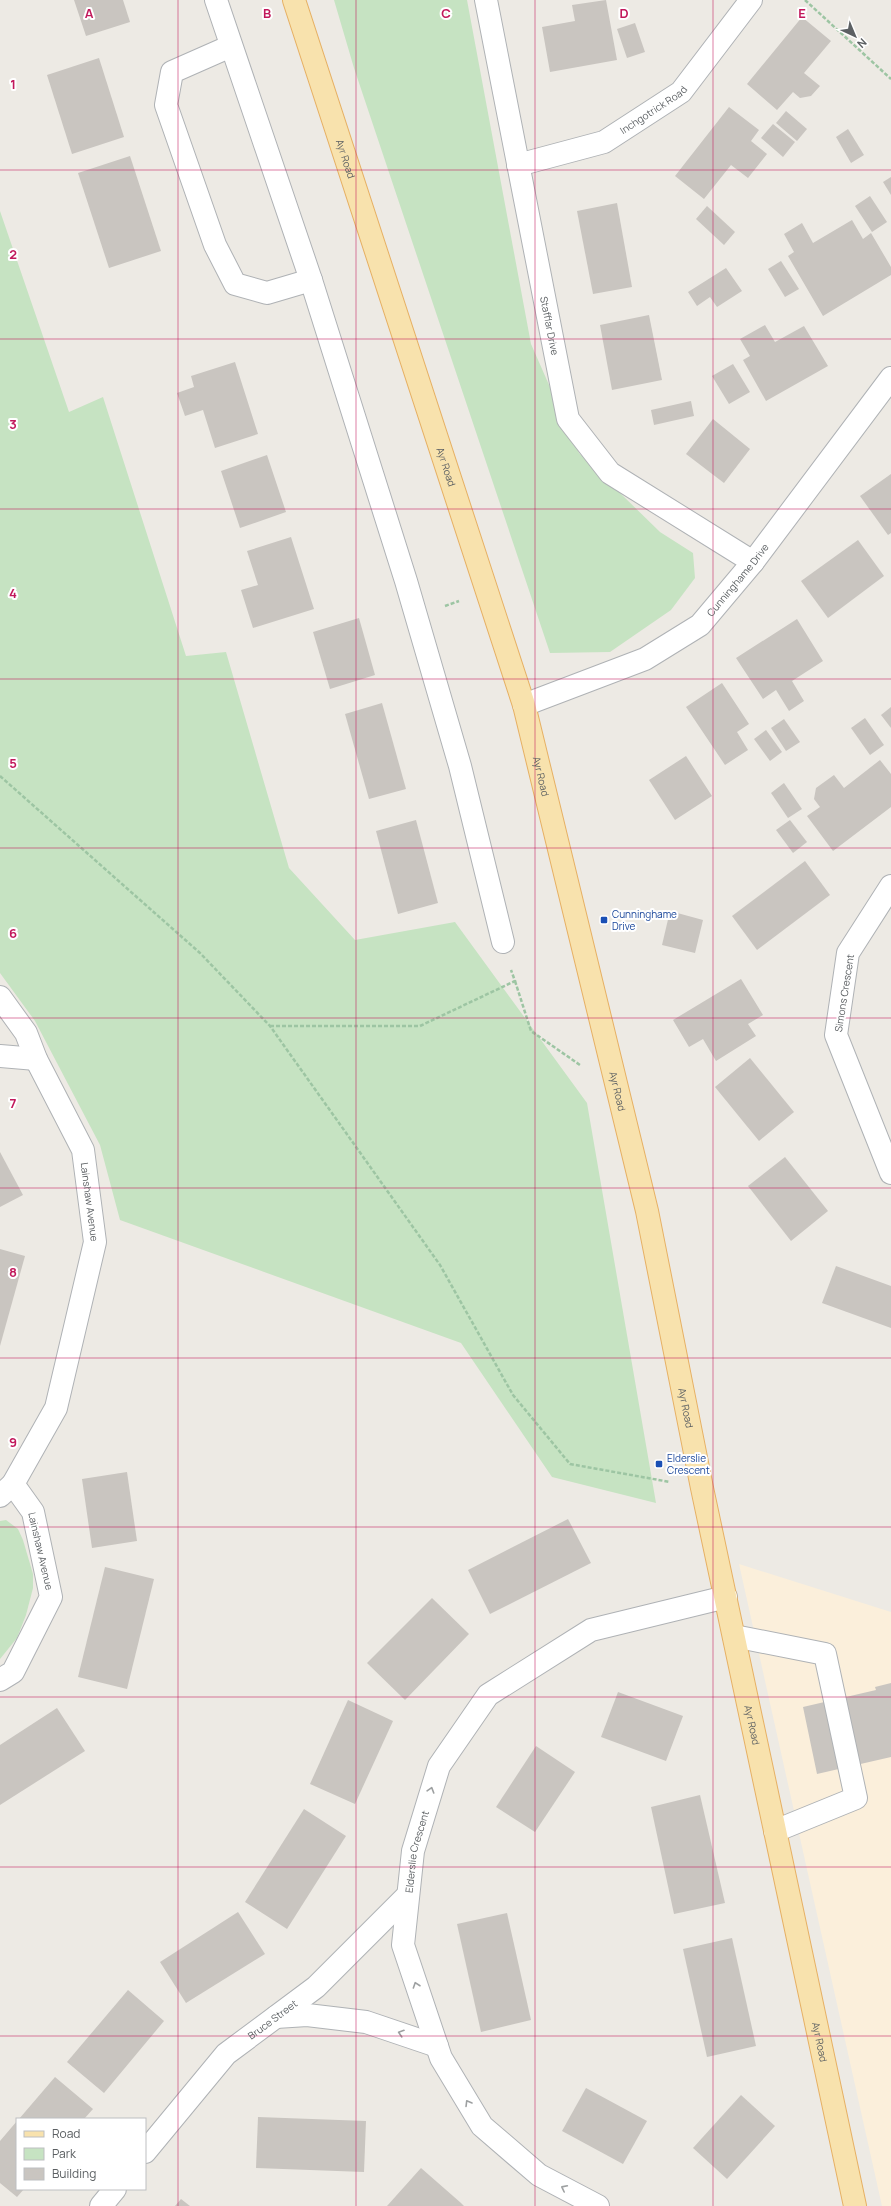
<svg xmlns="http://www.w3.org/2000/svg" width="891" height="2206" font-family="Manrope,sans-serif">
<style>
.commercial{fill:#fbefdb}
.green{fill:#c6e3c2}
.building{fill:#c9c5c0}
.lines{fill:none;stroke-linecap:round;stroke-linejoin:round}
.minor-casing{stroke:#afb2b5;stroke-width:24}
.major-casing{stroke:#e6b064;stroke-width:24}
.path{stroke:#9dc5a3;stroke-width:2.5;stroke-dasharray:4 2;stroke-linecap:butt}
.minor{stroke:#fff;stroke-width:22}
.major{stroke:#f8e2ad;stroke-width:22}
.oneway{stroke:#9da0a1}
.grid{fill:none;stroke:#c2185b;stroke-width:1;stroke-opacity:0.55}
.transit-dot{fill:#1a4fb4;stroke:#fff;stroke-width:1.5}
.labels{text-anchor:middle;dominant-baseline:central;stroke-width:4;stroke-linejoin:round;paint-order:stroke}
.street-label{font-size:10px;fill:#5c6063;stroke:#fff}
.transit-label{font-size:10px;fill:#164399;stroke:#fff;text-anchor:start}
.grid-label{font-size:13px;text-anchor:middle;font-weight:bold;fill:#c2185b;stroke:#fff;stroke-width:4;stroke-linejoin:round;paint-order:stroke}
</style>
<rect width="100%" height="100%" fill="#edeae4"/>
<!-- commercial -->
<polygon class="commercial" points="739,1564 891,1612 891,2206 882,2206"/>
<!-- green -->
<g class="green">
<polygon points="334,0 467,0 531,344 579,453 660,532 693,553 695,578 671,610 610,652 550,653 354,68"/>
<polygon points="0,211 69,412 103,397 186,656 226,652 289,868 355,940 455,922 587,1103 656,1503 552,1477 461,1343 120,1220 100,1145 35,1021 0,973"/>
<polygon points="6,1520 18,1529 23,1540 33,1574 33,1588 26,1615 17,1638 0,1659 0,1521"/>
</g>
<!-- building -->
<g class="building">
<polygon points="74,0 123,0 130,22 86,36"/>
<polygon points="606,0 617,60 550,72 542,27 575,21 572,5"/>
<polygon points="802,17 831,41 804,73 820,86 811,96 800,98 793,92 777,110 747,84"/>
<polygon points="635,23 645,52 627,58 617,29"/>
<polygon points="99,58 124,137 72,154 47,75"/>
<polygon points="729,107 759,130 751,141 767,154 748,178 731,165 704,199 675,176"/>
<polygon points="786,111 807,129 797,141 776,123"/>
<polygon points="773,124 795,142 783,157 761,138"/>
<polygon points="848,129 864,155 851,163 836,137"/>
<polygon points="130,156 161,251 109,268 78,173"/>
<polygon points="891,177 891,195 883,182"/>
<polygon points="870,196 887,222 872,232 855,206"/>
<polygon points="617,203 632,287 593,294 577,211"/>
<polygon points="707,206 735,232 724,245 696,219"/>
<polygon points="852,220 863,239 871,233 891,267 891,275 823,316 788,256 794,252 784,234 802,223 813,243"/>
<polygon points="781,261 799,289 785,297 768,269"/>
<polygon points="726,268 742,291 717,307 710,297 697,306 688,292"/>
<polygon points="649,315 662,380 612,390 600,325"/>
<polygon points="765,325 775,342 804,326 828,366 766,401 743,360 750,356 740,339"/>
<polygon points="235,362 258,434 215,448 203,410 185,416 177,393 194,387 191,376"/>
<polygon points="733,364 750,392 729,404 712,376"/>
<polygon points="691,401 694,416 654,425 651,410"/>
<polygon points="713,419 750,449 724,483 686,454"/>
<polygon points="267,455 286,512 240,528 221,471"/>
<polygon points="891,474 891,533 888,535 860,496"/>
<polygon points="291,537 314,609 253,628 241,590 258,585 247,551"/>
<polygon points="858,540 884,576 828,618 801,581"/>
<polygon points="359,618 375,675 330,689 313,632"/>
<polygon points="797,619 823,661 792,681 804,701 789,711 776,690 763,699 736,658"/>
<polygon points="722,683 749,724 737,732 748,750 725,765 686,707"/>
<polygon points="382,703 406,789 369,799 345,714"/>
<polygon points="891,707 891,728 881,715"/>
<polygon points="865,718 884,745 870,755 851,728"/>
<polygon points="784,719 800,742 786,751 771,728"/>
<polygon points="766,730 782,752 770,761 754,739"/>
<polygon points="686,756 712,796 675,820 649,780"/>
<polygon points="880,760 891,774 891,807 833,851 807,816 820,807 814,799 816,788 834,775 844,788"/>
<polygon points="784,783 802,809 788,818 771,793"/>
<polygon points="416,820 438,903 398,914 376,831"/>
<polygon points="790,820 807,842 793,853 776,830"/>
<polygon points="805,861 830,895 757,950 732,916"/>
<polygon points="670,911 703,920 695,953 662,945"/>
<polygon points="741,979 763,1015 748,1024 756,1036 716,1061 703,1039 689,1047 673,1020"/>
<polygon points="750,1058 794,1112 759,1141 715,1087"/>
<polygon points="0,1152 23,1195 0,1207"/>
<polygon points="785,1157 828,1211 791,1241 748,1186"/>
<polygon points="0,1249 25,1256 0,1346"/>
<polygon points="836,1266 891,1286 891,1328 822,1303"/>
<polygon points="127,1472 137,1541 92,1548 82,1479"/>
<polygon points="568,1519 591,1563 490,1614 468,1570"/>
<polygon points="105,1567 154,1579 127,1689 78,1677"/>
<polygon points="432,1598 469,1634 405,1700 367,1663"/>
<polygon points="891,1683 891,1757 817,1774 803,1707 876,1690 875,1687"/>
<polygon points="618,1692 683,1716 666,1761 601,1737"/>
<polygon points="348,1700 393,1721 355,1804 310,1784"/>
<polygon points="57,1708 85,1751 0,1805 0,1745"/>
<polygon points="536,1746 575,1772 535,1832 496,1807"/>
<polygon points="700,1795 725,1903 674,1914 651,1807"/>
<polygon points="304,1809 346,1836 287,1929 245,1902"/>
<polygon points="238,1912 265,1954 186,2003 160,1962"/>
<polygon points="507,1913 531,2020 481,2032 457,1924"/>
<polygon points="732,1938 756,2046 707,2057 683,1949"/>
<polygon points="128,1990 164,2021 104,2093 67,2062"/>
<polygon points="55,2077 93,2109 84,2119 19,2119"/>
<polygon points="586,2088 647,2121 623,2164 562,2131"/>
<polygon points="741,2095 775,2126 727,2179 693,2148"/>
<polygon points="258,2117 366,2121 364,2172 256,2168"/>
<polygon points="17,2121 17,2189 24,2189 17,2197 0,2183 0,2141"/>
<polygon points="421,2168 461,2203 464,2206 387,2206"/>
<polygon points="181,2199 190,2206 175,2206"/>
</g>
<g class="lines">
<defs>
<g id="minor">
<polyline points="216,0 311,280 406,581 460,766 503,942"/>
<path id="s1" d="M486 0 568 419 610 473 753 562"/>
<polyline points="231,46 172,72 166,105 215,245 235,284 267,293 311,280"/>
<path id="s2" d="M518 165 604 142 681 92 751 0"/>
<path id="s3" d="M524 705 645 659 700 625 753 562 891 378"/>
<polyline points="891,886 848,953 836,1035 891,1173"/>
<path id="s4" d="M0 997 26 1033 36 1059 83 1150 95 1242 56 1408 13 1484 0 1496"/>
<polyline points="0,1056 36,1059"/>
<polyline points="734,1636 825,1654 856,1798 775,1831"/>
<polyline points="0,1680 13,1672 51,1597 33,1512 13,1484"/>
<polyline points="276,2017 307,2015 366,2022 437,2046"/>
<path id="s5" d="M145 2152 226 2054 316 1987 408 1895"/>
<polyline points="101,2206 115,2189"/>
<path id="s6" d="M598 2206 539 2175 482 2126 441 2058 403 1945 413 1851 439 1766 488 1695 591 1630 726 1597"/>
</g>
<g id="major">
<path id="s7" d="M294 0 524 705 647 1211 702 1488 855 2206"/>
</g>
</defs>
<!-- minor casing -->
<use href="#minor" class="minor-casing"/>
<!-- major casing -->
<use href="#major" class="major-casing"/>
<!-- path -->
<g class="path">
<polyline points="805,0 891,79"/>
<polyline points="445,606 459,601"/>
<polyline points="0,776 200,953 270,1026 440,1265 513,1395 570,1464 670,1482"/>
<polyline points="515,981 531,1031 580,1065"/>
<polyline points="270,1026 420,1026 515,981 511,970"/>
</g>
<!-- minor -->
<use href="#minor" class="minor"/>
<!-- major -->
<use href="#major" class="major"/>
</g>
<!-- one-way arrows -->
<defs><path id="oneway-chevron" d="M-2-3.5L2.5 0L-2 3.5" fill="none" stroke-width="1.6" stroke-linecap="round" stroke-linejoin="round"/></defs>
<g class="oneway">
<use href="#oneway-chevron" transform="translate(431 1790) rotate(-73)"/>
<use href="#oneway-chevron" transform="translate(416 1985) rotate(-109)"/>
<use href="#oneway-chevron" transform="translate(401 2033) rotate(-162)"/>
<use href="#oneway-chevron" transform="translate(468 2103) rotate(-121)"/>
<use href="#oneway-chevron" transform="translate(564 2188) rotate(-153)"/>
</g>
<!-- grid -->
<path class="grid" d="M178 0V2206M356 0V2206M535 0V2206M713 0V2206M0 170H891M0 339H891M0 509H891M0 679H891M0 848H891M0 1018H891M0 1188H891M0 1358H891M0 1527H891M0 1697H891M0 1867H891M0 2036H891"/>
<!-- markers -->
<g class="transit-dot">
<rect x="600" y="916" width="8" height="8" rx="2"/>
<rect x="655" y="1460" width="8" height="8" rx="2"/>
</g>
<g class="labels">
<!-- street labels -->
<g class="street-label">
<text stroke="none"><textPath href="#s2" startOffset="148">Inchgotrick Road</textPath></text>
<text stroke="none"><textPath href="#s7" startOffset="167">Ayr Road</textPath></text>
<text stroke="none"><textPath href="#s1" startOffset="332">Stafflar Drive</textPath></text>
<text stroke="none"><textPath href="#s7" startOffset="491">Ayr Road</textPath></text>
<text stroke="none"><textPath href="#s3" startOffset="253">Cunninghame Drive</textPath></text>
<text stroke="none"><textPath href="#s7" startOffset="815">Ayr Road</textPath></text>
<text transform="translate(844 993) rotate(-81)">Simons Crescent</text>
<text stroke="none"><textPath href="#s7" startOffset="1139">Ayr Road</textPath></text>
<text stroke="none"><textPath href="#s4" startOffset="227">Lainshaw Avenue</textPath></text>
<text stroke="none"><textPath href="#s7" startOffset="1463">Ayr Road</textPath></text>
<text transform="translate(41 1551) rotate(77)">Lainshaw Avenue</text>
<text stroke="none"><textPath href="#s7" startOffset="1787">Ayr Road</textPath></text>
<text stroke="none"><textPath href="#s6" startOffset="435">Elderslie Crescent</textPath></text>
<text stroke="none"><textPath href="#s5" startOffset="185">Bruce Street</textPath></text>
<text stroke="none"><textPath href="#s7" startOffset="2111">Ayr Road</textPath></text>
</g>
<!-- transit labels -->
<g class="transit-label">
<text x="612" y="914">Cunninghame<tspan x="612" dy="12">Drive</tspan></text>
<text x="667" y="1458">Elderslie<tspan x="667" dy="12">Crescent</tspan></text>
</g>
</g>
<g class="grid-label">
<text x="89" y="18">A</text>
<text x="267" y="18">B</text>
<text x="446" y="18">C</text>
<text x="624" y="18">D</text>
<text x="802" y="18">E</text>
<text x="13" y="89">1</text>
<text x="13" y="259">2</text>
<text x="13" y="429">3</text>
<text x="13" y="598">4</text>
<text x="13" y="768">5</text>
<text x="13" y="938">6</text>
<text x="13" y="1108">7</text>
<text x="13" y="1277">8</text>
<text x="13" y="1447">9</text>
</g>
<!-- legend -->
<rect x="16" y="2118" width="130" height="72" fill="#ffffff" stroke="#bebfc1"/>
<rect x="24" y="2131" width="20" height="6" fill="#f8e2ad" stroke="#bebfc1"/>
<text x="52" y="2138" font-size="12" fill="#5c6063">Road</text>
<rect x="24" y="2148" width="20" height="12" fill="#c6e3c2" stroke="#bebfc1"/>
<text x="52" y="2158" font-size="12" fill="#5c6063">Park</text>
<rect x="24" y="2168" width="20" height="12" fill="#c9c5c0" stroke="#bebfc1"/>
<text x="52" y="2178" font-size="12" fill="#5c6063">Building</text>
<!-- north arrow -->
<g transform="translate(855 36) rotate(136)" stroke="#ffffff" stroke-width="3" paint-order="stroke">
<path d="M0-3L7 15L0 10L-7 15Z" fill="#5c6063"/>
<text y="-6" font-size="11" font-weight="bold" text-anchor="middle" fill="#5c6063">N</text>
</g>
</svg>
